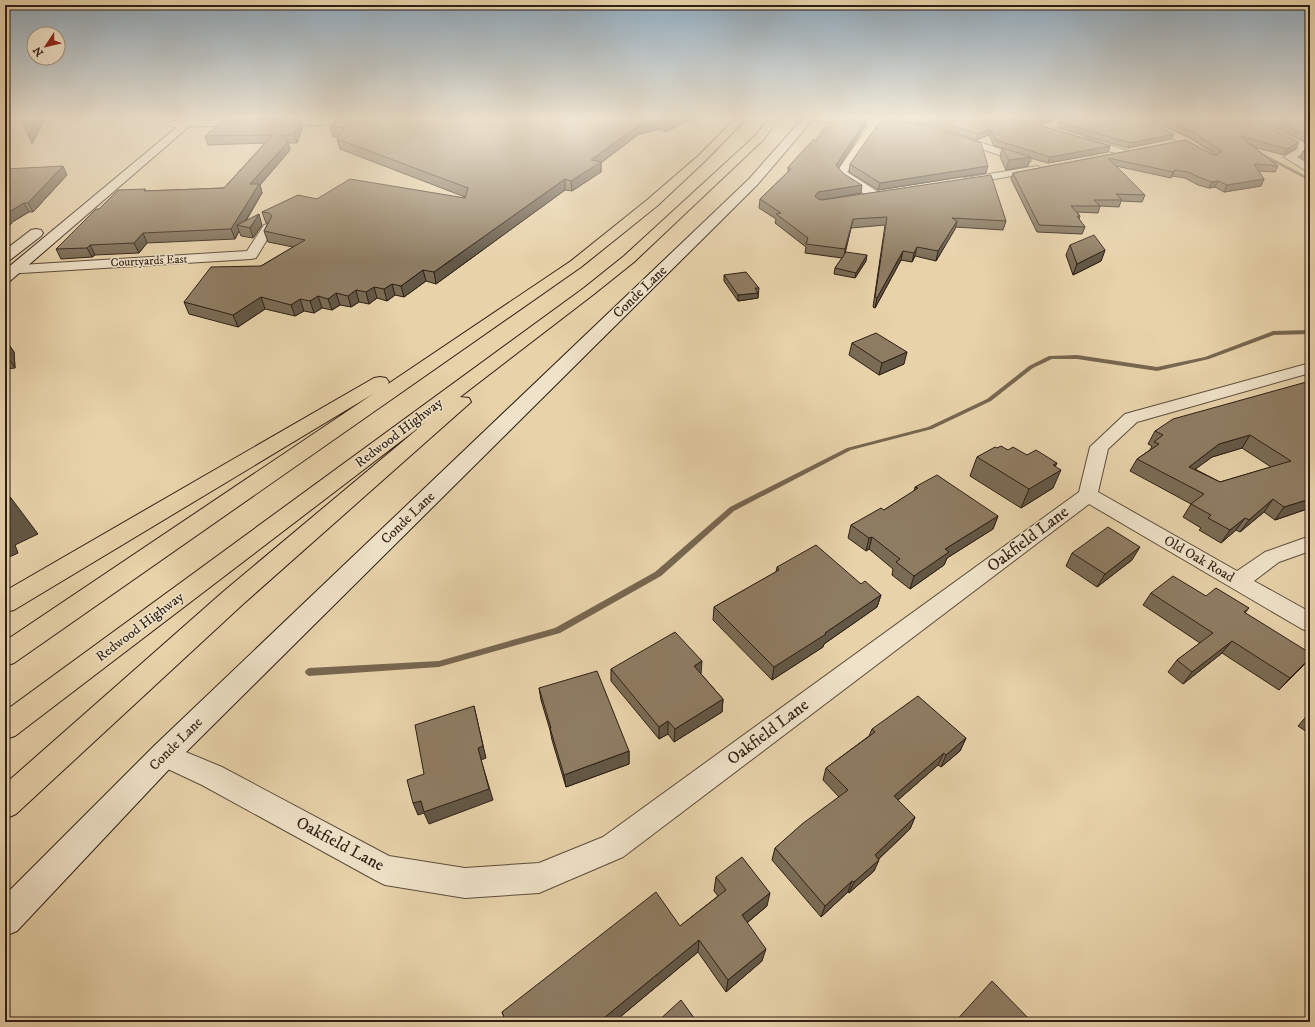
<svg xmlns="http://www.w3.org/2000/svg" width="1315" height="1027" font-family="'IM FELL DW Pica',serif">
<style>
.lines{fill:none;stroke-linecap:round;stroke-linejoin:round}
.stream{fill:#77664f;fill-rule:evenodd}
.street-casing{stroke:#5c4c3a;stroke-width:2}
.secondary-casing{stroke:#2e1f14;stroke-width:2}
.highway-casing{stroke:#2e1f14;stroke-width:2}
.street{fill:#efe2c8;fill-rule:evenodd}
.secondary{fill:#efe2c8;fill-rule:evenodd}
.highway{fill:#e7d2aa;fill-rule:evenodd}
.wall{fill:#7a6b54;stroke:#2e1f14;fill-rule:evenodd}
.shaded-wall{fill:#635745;stroke:#2e1f14}
.building{fill:#8e7c62;stroke:#2e1f14;fill-rule:evenodd}
.labels{text-anchor:middle;dominant-baseline:central;stroke-width:3;stroke-linejoin:round;paint-order:stroke}
.far-street-label{font-size:12px;fill:#2e1f14;stroke:#efe2c8}
.street-label{font-size:14px;fill:#2e1f14;stroke:#efe2c8}
.near-street-label{font-size:17px;fill:#2e1f14;stroke:#efe2c8}
</style>
<rect width="100%" height="100%" fill="#e7d2aa"/>
<filter id="stains"><feTurbulence type="fractalNoise" baseFrequency=".005" numOctaves="4"/><feColorMatrix values="0 0 0 0 .2 0 0 0 0 .09 0 0 0 0 .02 0 0 0 .5 -.17"/></filter>
<radialGradient id="worn" r=".72"><stop offset=".6" stop-color="#630" stop-opacity="0"/><stop offset="1" stop-color="#630" stop-opacity=".3"/></radialGradient>
<g class="lines">
<!-- stream -->
<g class="stream">
<polygon points="1260,153 1262,153 1310,178 1310,181 1260,155"/>
<polygon points="1310,330 1310,334 1274,335 1209,359 1157,371 1077,359 1052,359 1033,368 991,401 932,429 851,450 734,511 661,576 560,633 439,667 309,676 306,674 305,672 306,670 309,668 439,661 555,628 655,572 730,507 847,448 928,427 987,399 1029,366 1049,356 1077,355 1157,367 1205,357 1273,331"/>
</g>
<defs>
<g id="street">
<polygon points="378,117 407,117 402,120 368,124 276,126 271,123 276,120"/>
<path d="M806 117 872 120 874 117H884L881 120 909 123 911 125 906 128 878 126 847 172 881 194 883 196 881 198C871 201 842 181 836 173L869 125 810 121 807 120Z"/>
<polygon points="1067,117 1082,117 1080,119 1042,131 1037,128 1039,126"/>
<polygon points="1128,117 1141,117 1190,139 1211,153 1206,156 1202,155 1182,143"/>
<polygon points="1235,117 1248,117 1307,144 1310,143 1310,150 1297,157 1310,165 1310,173 1284,157 1299,148"/>
<polygon points="246,120 249,121 251,123 249,125 172,127 167,124 172,121"/>
<polygon points="956,134 1030,159 1031,161 1026,164 1022,163 953,139 951,137"/>
<polygon points="1083,137 1132,152 1133,154 1128,157 1080,142 1078,140"/>
<polygon points="1038,166 1043,169 1042,171 965,184 960,181 965,178"/>
<polygon points="268,224 272,225 274,228 256,258 251,259 5,274 5,266 247,251 264,225"/>
<polygon points="1310,363 1310,373 1137,422 1108,449 1098,492 1237,571 1265,552 1310,536 1310,551 1279,562 1254,581 1310,612 1310,632 1302,629 1089,504 623,857 539,893 465,898 385,885 375,880 202,785 155,763 151,755 155,747 164,743 222,767 389,856 465,868 539,863 603,837 1079,492 1090,447 1125,414"/>
</g>
<g id="secondary">
<polygon points="189,117 200,117 10,281 5,282 5,270"/>
<polygon points="804,117 815,117 757,185 174,764 17,931 5,936 5,895 154,746 749,179"/>
<polygon points="36,229 41,230 43,233 41,236 10,260 5,261 5,250 31,230"/>
</g>
<g id="highway">
<polygon points="737,117 748,117 706,160 657,206 581,267 14,663 5,666 5,641 373,394 14,610 5,612 5,591 374,378 380,377 386,378 389,382 388,384 571,261 647,200 698,156"/>
<polygon points="770,117 780,117 764,139 634,262 594,294 460,397 469,398 471,402 242,605 16,814 5,819 5,784 224,591 426,422 15,736 5,739 5,711 584,288 624,256 756,135"/>
</g>
</defs>
<!-- street casing -->
<use href="#street" class="street-casing"/>
<!-- secondary casing -->
<use href="#secondary" class="secondary-casing"/>
<!-- highway casing -->
<use href="#highway" class="highway-casing"/>
<!-- street -->
<use href="#street" class="street"/>
<!-- secondary -->
<use href="#secondary" class="secondary"/>
<!-- highway -->
<use href="#highway" class="highway"/>
</g>
<!-- wall -->
<g class="wall">
<polygon points="236,117 307,117 236,118"/>
<polygon points="338,117 698,117 665,132 660,129 639,134 601,163 601,172 572,191 565,190 436,284 426,281 404,297 395,295 387,301 377,298 369,304 359,302 351,307 340,305 332,310 322,308 314,313 304,311 295,316 265,309 238,327 189,314 184,302 261,266 293,247 268,242 264,231 268,223 266,223 262,212 317,199 465,198 465,197 340,149 337,139 339,137 333,137 330,128"/>
<polygon points="854,117 873,117 871,118"/>
<polygon points="884,117 1011,117 1110,146 1108,152 1048,163 1030,158 1028,166 1006,170 1000,157 1002,148 994,146 989,135 976,140 926,124 884,120"/>
<polygon points="1021,117 1062,117 1042,123"/>
<polygon points="1145,117 1246,117 1296,148 1284,155 1253,147 1278,166 1275,172 1258,171 1264,179 1261,186 1224,192 1215,187 1209,188 1198,185 1185,178 1172,176 1171,178 1116,166 1145,195 1142,202 1121,201 1119,207 1100,206 1098,213 1077,212 1080,216 1079,219 1085,227 1082,234 1037,232 1011,179 1013,173 1186,140 1211,154 1217,155 1191,138"/>
<polygon points="1252,117 1310,117 1310,142 1307,142"/>
<polygon points="867,119 865,126 838,168 861,193 821,200 1006,221 1003,230 955,227 955,229 936,261 915,256 912,262 901,260 875,308 873,307 885,225 851,228 845,253 866,261 855,278 834,274 835,268 842,258 805,253 806,247 775,223 776,219 759,208 760,199 788,172 788,167 816,140"/>
<polygon points="1059,122 1174,134 1171,139 1128,148 1057,128"/>
<polygon points="303,126 297,143 288,143 290,150 260,185 262,193 246,221 262,225 253,238 241,236 239,231 235,239 147,243 139,253 95,255 92,257 61,259 56,249 99,209 145,189 146,191 224,188 265,143 208,145 205,136"/>
<polygon points="1310,148 1310,163 1300,157 1303,151"/>
<polygon points="850,164 986,173 878,190 849,172"/>
<polygon points="5,169 67,175 33,212 29,212 14,221 5,230"/>
<polygon points="1070,245 1105,250 1101,261 1073,275 1066,255"/>
<polygon points="724,275 759,288 758,298 738,301 724,281"/>
<polygon points="5,340 14,352 15,368 5,369"/>
<polygon points="852,343 904,364 879,375 849,355"/>
<path d="M1310 381V508L1275 520 1264 512 1240 532 1236 530 1221 543 1199 530 1201 528 1183 517 1191 504 1130 471 1137 459 1150 450 1152 446 1148 444 1155 431ZM1242 448 1271 467 1220 482 1195 469 1212 457Z"/>
<polygon points="997,448 1008,450 1057,463 1055,466 1053,488 1021,508 970,476 977,457"/>
<polygon points="915,487 998,516 993,529 947,558 944,565 910,589 892,575 893,569 869,549 866,551 848,538 851,525 884,510 914,491"/>
<polygon points="1072,553 1132,560 1097,587 1066,566"/>
<polygon points="777,567 861,584 881,595 877,607 824,644 823,647 772,680 713,620 714,607 776,572"/>
<polygon points="1151,593 1206,596 1249,608 1245,613 1310,658 1279,690 1222,653 1183,684 1168,672 1177,660 1200,643 1143,605"/>
<polygon points="611,669 701,674 723,699 722,712 674,742 668,734 659,739 611,681"/>
<polygon points="539,688 629,751 629,764 566,787 552,740 550,730 541,700"/>
<polygon points="1310,712 1310,734 1298,726"/>
<polygon points="872,729 966,738 960,751 941,767 938,765 898,800 915,817 910,829 879,859 874,871 849,893 848,892 821,917 772,860 775,848 839,797 823,780 826,768 869,736"/>
<polygon points="716,877 767,906 747,923 762,961 726,992 698,952 614,1022 506,1022 502,1012 680,926 718,896 714,891"/>
</g>
<!-- shaded-wall -->
<g class="shaded-wall">
<polygon points="37,117 46,117 32,144 28,135"/>
<polygon points="677,117 698,117 665,132 665,122"/>
<polygon points="1046,117 1062,117 1042,123 1044,118"/>
<polygon points="301,119 303,126 297,143 294,134"/>
<polygon points="867,119 865,126 835,173 836,165"/>
<polygon points="660,120 660,129 639,134 601,163 601,172 572,191 571,181 591,160 639,125"/>
<polygon points="990,129 989,135 976,140 978,134"/>
<polygon points="1174,134 1171,139 1128,148 1130,143"/>
<polygon points="1310,137 1310,142 1307,142"/>
<polygon points="288,142 290,150 260,185 262,193 242,226 237,225 239,231 235,239 231,229 250,184"/>
<polygon points="1299,142 1296,148 1284,155 1287,149"/>
<polygon points="1110,146 1108,152 1048,163 1050,157"/>
<polygon points="1031,157 1028,166 1006,170 1009,160"/>
<polygon points="63,166 67,175 33,212 28,203"/>
<polygon points="988,166 986,173 878,190 880,183"/>
<polygon points="1175,170 1171,178 1173,172"/>
<polygon points="565,179 565,190 436,284 434,272"/>
<polygon points="1264,179 1261,186 1224,192 1227,185"/>
<polygon points="1218,181 1215,187 1209,188 1212,182"/>
<polygon points="862,185 861,193 817,201 815,196 818,192"/>
<polygon points="24,203 29,212 14,221 5,230 5,215 9,212"/>
<polygon points="259,214 262,225 253,238 250,228"/>
<polygon points="853,219 851,228 844,258 845,249"/>
<polygon points="957,221 955,229 936,261 938,251"/>
<polygon points="143,233 147,243 139,253 134,243"/>
<polygon points="90,245 95,255 92,257 87,248"/>
<polygon points="917,247 915,256 912,262 914,253"/>
<polygon points="1105,250 1101,261 1073,275 1077,264"/>
<polygon points="903,251 901,260 875,308 877,298"/>
<polygon points="867,255 866,261 855,278 856,273"/>
<polygon points="423,270 426,281 404,297 401,286"/>
<polygon points="392,284 395,295 387,301 384,289"/>
<polygon points="374,287 377,298 369,304 366,292"/>
<polygon points="356,290 359,302 351,307 348,296"/>
<polygon points="336,293 340,305 332,310 328,299"/>
<polygon points="758,293 758,298 738,301 738,295"/>
<polygon points="318,296 322,308 314,313 310,301"/>
<polygon points="261,297 265,309 238,327 233,315"/>
<polygon points="300,299 304,311 295,316 291,305"/>
<polygon points="6,340 14,352 15,368 7,356"/>
<polygon points="907,352 904,364 879,375 882,363"/>
<polygon points="1250,435 1242,448 1212,457 1182,479 1189,467 1219,444"/>
<polygon points="1057,463 1051,476 1061,470 1053,488 1021,508 1029,489 1053,465"/>
<polygon points="11,498 38,534 15,545 18,553 5,559 5,501"/>
<polygon points="1273,499 1264,512 1240,532 1249,520"/>
<polygon points="1310,499 1310,508 1275,520 1284,507"/>
<polygon points="998,516 993,529 947,558 944,565 910,589 914,576 945,549"/>
<polygon points="1245,518 1236,530 1221,543 1230,530"/>
<polygon points="872,537 869,549 866,551 869,538"/>
<polygon points="1140,547 1132,560 1097,587 1105,574"/>
<polygon points="881,595 877,607 824,644 823,647 772,680 774,667"/>
<polygon points="1232,641 1222,653 1183,684 1192,672"/>
<polygon points="1310,658 1302,667 1279,690 1290,678"/>
<polygon points="702,661 701,674 694,666"/>
<polygon points="723,699 722,712 674,742 675,729"/>
<polygon points="474,706 486,758 481,760 493,800 429,824 424,813 418,815 413,803 478,748"/>
<polygon points="668,721 668,734 659,739 659,727"/>
<polygon points="966,738 960,751 941,767 946,755"/>
<polygon points="629,751 629,764 566,787 564,775"/>
<polygon points="944,753 938,765 889,808 894,796"/>
<polygon points="915,817 910,829 871,866 875,855"/>
<polygon points="879,860 874,871 849,893 854,882"/>
<polygon points="852,881 848,892 821,917 825,906"/>
<polygon points="770,893 767,906 739,929 742,915"/>
<polygon points="699,940 698,952 614,1022 599,1022"/>
<polygon points="766,949 762,961 726,992 728,980"/>
</g>
<!-- building -->
<g class="building">
<polygon points="20,117 37,117 28,135"/>
<polygon points="338,117 677,117 665,122 660,120 639,125 591,160 601,162 571,181 565,179 434,272 423,270 401,286 392,284 384,289 374,287 366,292 356,290 348,296 336,293 328,299 318,296 310,301 300,299 291,305 261,297 233,315 184,302 211,267 261,266 305,240 264,231 272,216 269,213 262,212 298,195 317,199 350,179 465,198 468,188 337,139 345,127 330,128"/>
<polygon points="832,117 867,119 836,165 844,174 862,185 818,192 815,196 818,199 822,200 991,175 1006,221 952,218 957,221 938,251 917,247 914,253 903,251 877,298 875,297 887,217 853,219 845,249 806,244 808,238 776,214 781,213 760,199 791,169 788,167 813,140 816,140"/>
<polygon points="917,117 1011,117 1110,146 1050,157 996,140 990,129 978,134 928,118"/>
<polygon points="1075,117 1139,117 1174,134 1130,143 1059,122"/>
<polygon points="1159,117 1246,117 1299,142 1287,149 1240,136 1278,166 1254,164 1264,179 1227,185 1218,181 1212,182 1201,178 1188,172 1175,170 1173,172 1108,158 1145,195 1116,194 1122,200 1094,200 1100,206 1071,206 1080,216 1077,216 1085,227 1039,225 1013,173 1186,140 1211,154 1217,155 1222,151 1193,132"/>
<polygon points="1267,117 1310,117 1310,137"/>
<polygon points="301,119 294,134 280,135 288,142 250,184 259,184 231,229 143,233 134,243 90,245 87,248 56,249 96,209 99,209 118,190 145,189 144,191 224,188 273,135 205,136 224,120"/>
<polygon points="880,121 923,125 981,143 988,166 880,183 850,164"/>
<polygon points="1310,147 1310,155 1303,151"/>
<polygon points="1002,148 1031,157 1009,160"/>
<polygon points="63,166 28,203 24,203 9,212 5,215 5,169"/>
<polygon points="259,214 250,228 237,225"/>
<polygon points="1094,235 1105,250 1077,264 1070,245"/>
<polygon points="846,252 867,255 856,273 835,268"/>
<polygon points="746,272 759,288 755,288 758,293 738,295 724,275"/>
<polygon points="876,333 907,352 882,363 852,343"/>
<polygon points="5,340 6,340 7,356 5,356"/>
<path d="M1310 381V499L1284 507 1273 499 1249 520 1245 518 1230 530 1208 518 1211 515 1191 504 1204 494 1137 459 1159 444 1154 442 1163 435 1155 431 1173 419ZM1250 435 1291 461 1220 482 1189 467 1219 444Z"/>
<polygon points="1001,446 1008,450 1013,447 1027,455 1036,450 1057,463 1053,465 1061,470 1029,489 977,457 995,447 997,448"/>
<polygon points="937,475 998,516 945,549 949,552 914,576 896,562 900,559 872,537 869,538 851,525 881,508 884,510 918,488 915,487"/>
<polygon points="5,491 11,498 5,501"/>
<polygon points="1108,527 1140,547 1105,574 1072,553"/>
<polygon points="816,545 861,584 865,581 881,595 825,633 826,634 774,667 714,607 779,570 777,567"/>
<polygon points="1173,576 1206,596 1216,588 1249,608 1244,612 1310,653 1310,658 1290,678 1232,641 1192,672 1177,660 1213,633 1151,593"/>
<polygon points="675,632 702,661 694,666 723,699 675,729 668,721 659,727 611,669"/>
<polygon points="597,671 629,751 564,775 550,728 551,728 539,688"/>
<polygon points="918,696 966,738 946,755 944,753 894,796 915,817 875,855 879,860 854,882 852,881 825,906 775,848 802,824 848,790 826,768 875,732 872,729"/>
<polygon points="474,706 483,746 478,748 489,789 424,812 421,801 413,803 407,780 424,774 415,725"/>
<polygon points="742,857 770,893 742,915 766,949 728,980 699,940 599,1022 506,1022 502,1012 656,892 680,926 726,890 716,877"/>
<polygon points="992,981 1032,1022 955,1022"/>
<polygon points="681,1000 697,1022 657,1022"/>
<polygon points="849,1017 853,1022 844,1022"/>
</g>
<!-- sky -->
<linearGradient id="sky" x2="0" y2="1"><stop stop-color="#8ea8bb"/><stop offset="0.45" stop-color="#f4ebd9"/><stop offset="1" stop-color="#f4ebd9" stop-opacity="0"/></linearGradient>
<rect width="1315" height="261" fill="url(#sky)"/>
<g class="labels">
<!-- far-street labels -->
<g class="far-street-label">
<text transform="translate(149 261) rotate(-3)">Courtyards East</text>
</g>
<!-- street labels -->
<g class="street-label">
<text transform="translate(640 292) rotate(-44)">Conde Lane</text>
<text transform="translate(399 433) rotate(-37)">Redwood Highway</text>
<text transform="translate(408 518) rotate(-44)">Conde Lane</text>
<text transform="translate(1199 559) rotate(30)">Old Oak Road</text>
<text transform="translate(140 627) rotate(-37)">Redwood Highway</text>
<text transform="translate(176 744) rotate(-45)">Conde Lane</text>
</g>
<!-- near-street labels -->
<g class="near-street-label">
<text transform="translate(1028 539) rotate(-37)">Oakfield Lane</text>
<text transform="translate(768 732) rotate(-37)">Oakfield Lane</text>
<text transform="translate(340 844) rotate(28)">Oakfield Lane</text>
</g>
</g>
<!-- margin -->
<rect width="1315" height="1027" fill="none" stroke="#e7d2aa" stroke-width="20"/>
<rect x="6" y="6" width="1303" height="1015" fill="none" stroke="#2e1f14" stroke-width="2"/>
<rect x="10" y="10" width="1295" height="1007" fill="none" stroke="#2e1f14"/>
<!-- north arrow -->
<g transform="translate(46 46) rotate(235)"><circle r="19" fill="#efe2c8" stroke="#a29480"/>
<path d="M0-3L7 15L0 10L-7 15Z" fill="#8f2418"/>
<text y="-6" font-size="11" font-weight="bold" text-anchor="middle" fill="#2e1f14">N</text>
</g>
<rect width="100%" height="100%" filter="url(#stains)"/>
<rect width="100%" height="100%" fill="url(#worn)"/>
</svg>
